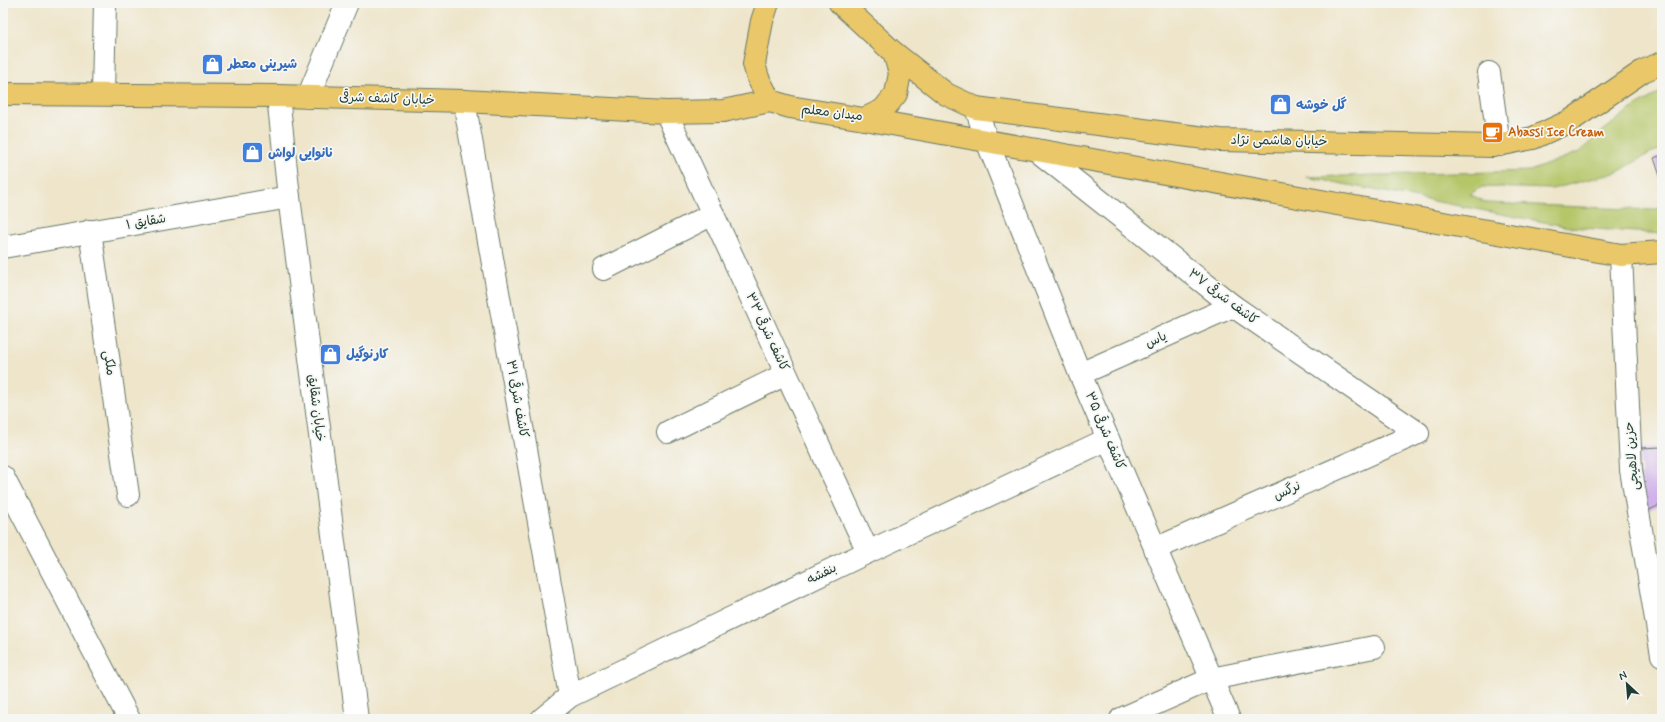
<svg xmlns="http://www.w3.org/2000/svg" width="1665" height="722" font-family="Mynerve,'Playpen Sans Arabic',sans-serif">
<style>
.green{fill:#b5c669;stroke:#6a824e}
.building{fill:#c6a1e7}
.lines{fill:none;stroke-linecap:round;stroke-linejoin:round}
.minor-casing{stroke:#677868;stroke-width:24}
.major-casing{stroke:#677868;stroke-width:24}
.minor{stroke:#fff;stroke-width:22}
.major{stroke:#eac769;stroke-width:22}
.labels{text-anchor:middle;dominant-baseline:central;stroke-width:3.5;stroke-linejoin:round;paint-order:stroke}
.shop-label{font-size:13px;font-weight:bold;fill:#366cbe;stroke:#f6f6f2;text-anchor:start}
.street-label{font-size:13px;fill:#1f3d34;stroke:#f6f6f2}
.food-label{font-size:13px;font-weight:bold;fill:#c56008;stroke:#f6f6f2;text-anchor:start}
</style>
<rect width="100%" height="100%" fill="#f6f6f2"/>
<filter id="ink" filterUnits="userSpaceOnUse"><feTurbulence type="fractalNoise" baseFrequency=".025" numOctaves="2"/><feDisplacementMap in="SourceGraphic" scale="8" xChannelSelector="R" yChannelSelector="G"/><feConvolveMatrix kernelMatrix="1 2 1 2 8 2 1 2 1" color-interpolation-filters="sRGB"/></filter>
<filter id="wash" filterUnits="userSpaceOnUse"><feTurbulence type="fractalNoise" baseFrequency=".012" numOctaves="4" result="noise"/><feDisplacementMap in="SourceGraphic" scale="16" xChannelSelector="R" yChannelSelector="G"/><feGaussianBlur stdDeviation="0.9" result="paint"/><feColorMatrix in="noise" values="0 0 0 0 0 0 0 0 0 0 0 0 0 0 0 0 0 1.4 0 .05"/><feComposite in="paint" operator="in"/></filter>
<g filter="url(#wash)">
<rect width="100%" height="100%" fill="#eee5ca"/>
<!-- green -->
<polygon class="green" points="1662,91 1662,149 1650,153 1618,172 1552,189 1482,187 1470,194 1487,203 1653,210 1662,207 1662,234 1570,227 1306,177 1530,171 1579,152 1603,131 1628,111"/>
<g id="blocks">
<!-- building -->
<g class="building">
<polygon points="1662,155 1662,182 1654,158"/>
<polygon points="1662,447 1662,504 1643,513 1640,448"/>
</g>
</g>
</g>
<g filter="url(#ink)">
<use href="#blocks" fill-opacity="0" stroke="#677868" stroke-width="1"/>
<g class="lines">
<defs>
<g id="minor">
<polyline points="1489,73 1499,145"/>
<polyline points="103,94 105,3"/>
<polyline points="278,96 289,197 357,719"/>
<polyline points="308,97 347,3"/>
<polyline points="464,101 570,696"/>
<polyline points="976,108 987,141 1080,374 1229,719"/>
<polyline points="666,112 868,552"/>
<polyline points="1036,150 1233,306 1418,433"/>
<polyline points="90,231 128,495"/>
<polyline points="3,247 289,197"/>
<polyline points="1621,255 1631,470 1662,655"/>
<polyline points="604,269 713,214"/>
<polyline points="1080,374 1233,306"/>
<polyline points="668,432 786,374"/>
<polyline points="3,477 129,719"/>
<polyline points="1155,549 1418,433"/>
<polyline points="542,719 570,696 868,552 1108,439"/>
<polyline points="1121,719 1211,679 1374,647"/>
</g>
<g id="major">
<polyline points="768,3 762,21 754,64 758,78 770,101 790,107 864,119 883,110 896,94 900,73 894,53 840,3"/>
<polyline points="894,53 946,94 976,108 1220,140 1493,146 1533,138 1570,121 1643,71 1662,63"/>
<polyline points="3,94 278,96 464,101 666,112 723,111 770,101"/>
<polyline points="864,119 1621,255 1662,252"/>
</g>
</defs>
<!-- minor casing -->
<use href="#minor" class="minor-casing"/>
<!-- major casing -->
<use href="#major" class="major-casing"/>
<!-- minor -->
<use href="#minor" class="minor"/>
<!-- major -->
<use href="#major" class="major"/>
</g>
</g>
<!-- icons -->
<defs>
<symbol id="shop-square" viewBox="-11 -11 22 22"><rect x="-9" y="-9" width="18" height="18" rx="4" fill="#3f7fe0" stroke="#f6f6f2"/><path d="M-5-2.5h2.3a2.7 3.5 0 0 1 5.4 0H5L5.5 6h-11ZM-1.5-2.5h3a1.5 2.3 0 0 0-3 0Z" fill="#fff"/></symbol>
<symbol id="cafe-square" viewBox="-11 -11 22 22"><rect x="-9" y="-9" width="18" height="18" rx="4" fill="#e8710a" stroke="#f6f6f2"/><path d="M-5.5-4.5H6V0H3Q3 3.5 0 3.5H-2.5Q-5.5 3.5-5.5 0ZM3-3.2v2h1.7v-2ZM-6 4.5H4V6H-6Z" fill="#fff"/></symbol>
</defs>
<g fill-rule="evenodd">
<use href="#shop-square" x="200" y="52" width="25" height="25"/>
<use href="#shop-square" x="1268" y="92" width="25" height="25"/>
<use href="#cafe-square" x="1480" y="120" width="25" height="25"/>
<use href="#shop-square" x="240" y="140" width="25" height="25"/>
<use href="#shop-square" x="318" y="342" width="25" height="25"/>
</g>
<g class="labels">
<!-- shop labels -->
<g class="shop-label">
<text x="228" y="64">شیرینی معطر</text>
<text x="1296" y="105">گل خوشه</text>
<text x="268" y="153">نانوایی لواش</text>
<text x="346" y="354">کارنوگیل</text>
</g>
<!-- street labels -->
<g class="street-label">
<text transform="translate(387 99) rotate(2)">خیابان کاشف شرقی</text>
<text transform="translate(832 113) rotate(7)">میدان معلم</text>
<text transform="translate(1279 141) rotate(1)">خیابان هاشمی نژاد</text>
<text transform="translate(146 222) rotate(-10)">شقایق ۱</text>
<text transform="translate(1223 297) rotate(37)">کاشف شرقی ۳۷</text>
<text transform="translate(767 332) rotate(65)">کاشف شرقی ۳۳</text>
<text transform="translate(1156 340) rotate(-24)">یاس</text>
<text transform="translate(109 363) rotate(82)">ملکی</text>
<text transform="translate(517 399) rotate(80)">کاشف شرقی ۳۱</text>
<text transform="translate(316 408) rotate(83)">خیابان شقایق</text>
<text transform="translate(1105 431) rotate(67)">کاشف شرقی ۳۵</text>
<text transform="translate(1632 456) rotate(-95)">حزین لاهیجی</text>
<text transform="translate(1287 491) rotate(-24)">نرگس</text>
<text transform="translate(822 574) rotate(-26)">بنفشه</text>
</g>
<!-- food labels -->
<g class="food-label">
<text x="1508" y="132">Abassi Ice Cream</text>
</g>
</g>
<!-- margin -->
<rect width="1665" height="722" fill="none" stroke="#f6f6f2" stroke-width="16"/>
<!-- north arrow -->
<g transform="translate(1627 684) rotate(334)" stroke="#f6f6f2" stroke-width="3" paint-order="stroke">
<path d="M0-3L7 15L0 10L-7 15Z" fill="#1f3d34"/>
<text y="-6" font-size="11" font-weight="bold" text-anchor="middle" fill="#1f3d34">N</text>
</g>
</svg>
